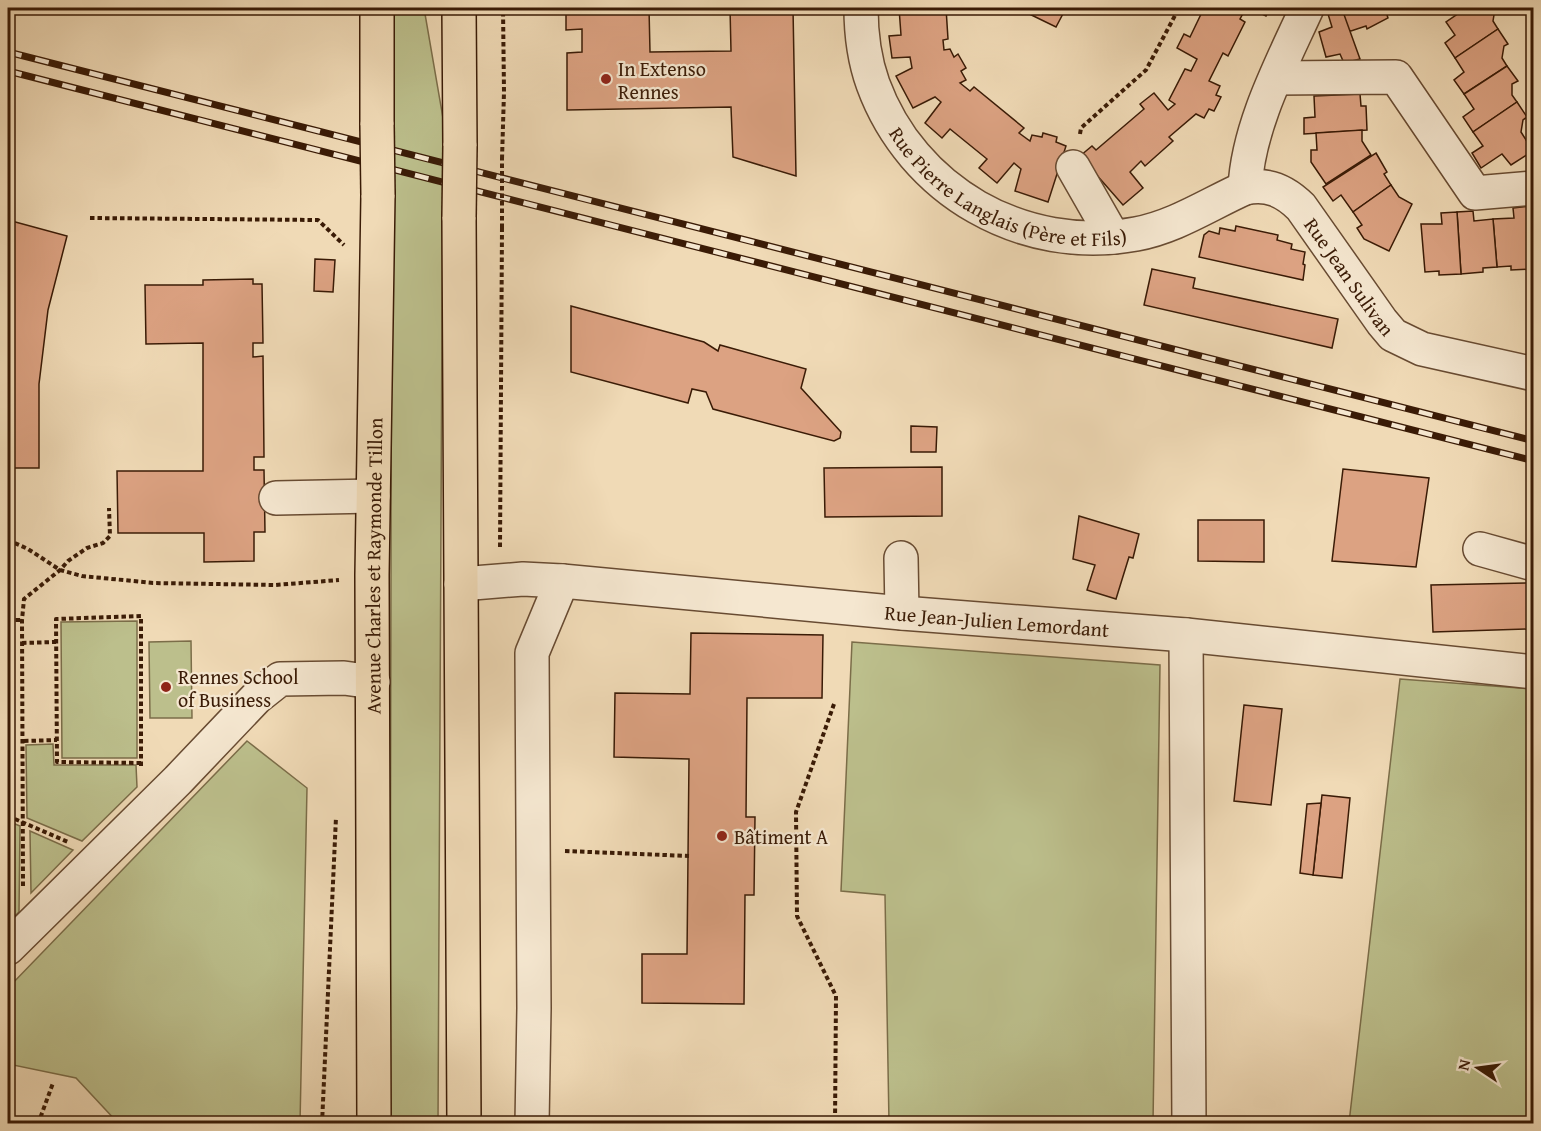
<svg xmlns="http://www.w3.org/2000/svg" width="1541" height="1131" font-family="'Gentium Book Plus',serif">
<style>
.green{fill:#bcbf8c;stroke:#7b6d49;stroke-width:1.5}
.building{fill:#dca282;stroke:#3a1b06;stroke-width:1.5}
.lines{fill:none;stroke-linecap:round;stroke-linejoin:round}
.minor-casing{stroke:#684b32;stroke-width:36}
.major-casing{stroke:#3a1b06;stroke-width:36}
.path{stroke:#3a1b06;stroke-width:4;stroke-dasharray:4.5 3;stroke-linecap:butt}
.minor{stroke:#f5e7d0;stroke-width:33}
.major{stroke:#f0dab6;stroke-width:33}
.rail-casing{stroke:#3a1b06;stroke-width:7}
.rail{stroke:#f5e7d0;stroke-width:4.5;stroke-dasharray:14;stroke-linecap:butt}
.major-bridge-casing{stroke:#3a1b06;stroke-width:36;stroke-linecap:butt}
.path-bridge{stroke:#3a1b06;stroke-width:4;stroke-dasharray:4.5 3;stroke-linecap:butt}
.major-bridge{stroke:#f0dab6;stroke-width:33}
.poi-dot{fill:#8f2418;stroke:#f5e7d0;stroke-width:2}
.labels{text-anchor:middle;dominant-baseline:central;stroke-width:4.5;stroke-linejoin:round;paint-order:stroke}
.poi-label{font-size:20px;fill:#3a1b06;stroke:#f5e7d0;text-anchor:start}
.street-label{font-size:20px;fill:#3a1b06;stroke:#f5e7d0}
</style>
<rect width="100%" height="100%" fill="#f0dab6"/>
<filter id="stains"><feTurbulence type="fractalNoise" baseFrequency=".00333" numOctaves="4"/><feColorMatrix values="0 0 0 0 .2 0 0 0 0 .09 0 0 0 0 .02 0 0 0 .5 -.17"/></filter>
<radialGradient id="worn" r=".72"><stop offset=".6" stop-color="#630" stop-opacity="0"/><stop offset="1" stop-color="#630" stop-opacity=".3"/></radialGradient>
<!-- green -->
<g class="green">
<polygon points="392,8 424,8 443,118 438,1123 390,1123"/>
<polygon points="137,621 137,758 62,758 61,622"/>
<polygon points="191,641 192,718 150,718 149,642"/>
<polygon points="852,642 1160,665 1153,1123 889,1123 885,895 841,891"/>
<polygon points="1400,679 1533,689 1533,1123 1349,1123"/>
<polygon points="247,741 307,788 300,1123 118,1123 76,1078 8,1064 8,988"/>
<polygon points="53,744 54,765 136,765 137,787 82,841 27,818 26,745"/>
<polygon points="8,821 20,826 19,912 8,923"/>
<polygon points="30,831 73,850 31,893"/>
</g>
<!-- building -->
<g class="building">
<polygon points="566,8 649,8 650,52 731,51 730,8 793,8 796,176 733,157 731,107 567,110 567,53 582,52 582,29 566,30"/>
<polygon points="899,8 946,8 948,39 943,40 944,50 950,49 954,57 958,54 966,68 961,71 966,80 960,83 970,91 974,87 1024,128 1019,133 1030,141 1032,135 1042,137 1043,133 1057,137 1056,142 1066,146 1048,202 1015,191 1021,169 1014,163 997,183 979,168 987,159 950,129 942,138 925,123 941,102 935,97 913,108 896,76 912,68 910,57 892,58 889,36 901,35"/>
<polygon points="1017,8 1060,8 1065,10 1056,27"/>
<polygon points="1204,8 1246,8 1240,19 1245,22 1228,56 1223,53 1209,81 1220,86 1216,95 1221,97 1214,111 1209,109 1204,118 1196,114 1169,137 1173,141 1145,166 1141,161 1130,172 1143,188 1123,205 1080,156 1092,146 1096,150 1144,109 1140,104 1154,93 1168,110 1175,104 1169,100 1185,69 1191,71 1197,59 1177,48 1184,34 1190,37"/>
<polygon points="1250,8 1270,8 1266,16"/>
<polygon points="1341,8 1395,8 1387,15 1388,18 1367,29 1366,26 1351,31 1348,30"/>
<polygon points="1455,8 1498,8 1495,9 1493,21 1498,29 1455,58 1445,43 1455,35 1446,22 1459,13"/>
<polygon points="1342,9 1360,59 1344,63 1340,54 1326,57 1319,32 1332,27 1328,14"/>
<polygon points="1498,29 1508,44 1504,46 1502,58 1507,66 1464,94 1454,80 1464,72 1455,58"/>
<polygon points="1507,66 1518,81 1512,84 1512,95 1517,102 1473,132 1463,117 1474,109 1464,94"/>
<polygon points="1360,94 1361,106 1366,106 1367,130 1304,134 1304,118 1315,117 1314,96"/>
<polygon points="1517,102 1527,117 1523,120 1521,132 1533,151 1511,165 1502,154 1481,168 1472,153 1483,146 1473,132"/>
<polygon points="1362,130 1362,141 1371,155 1326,184 1311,162 1311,150 1317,150 1316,133"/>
<polygon points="1376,153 1387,172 1384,174 1391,185 1353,212 1341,195 1333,201 1323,187"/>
<polygon points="1391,185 1399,197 1412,204 1389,251 1364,239 1357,228 1362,225 1353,212"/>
<polygon points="1530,206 1534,269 1511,270 1511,266 1497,267 1493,219 1514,218 1513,208"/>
<polygon points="1530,206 1534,206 1534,260"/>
<polygon points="1473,211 1474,221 1493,219 1497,267 1483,268 1483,272 1461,274 1457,212"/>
<polygon points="1457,212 1461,274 1439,275 1439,271 1425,272 1421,224 1442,224 1441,213"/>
<polygon points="8,220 67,236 48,310 39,384 39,468 8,468"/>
<polygon points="1236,226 1278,235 1277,240 1292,244 1291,249 1305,252 1303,264 1305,265 1303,280 1199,257 1204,235 1209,231 1219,234 1220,228 1235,231"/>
<polygon points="315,259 335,260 333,292 314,291"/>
<polygon points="1152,269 1195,278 1193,288 1338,319 1332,348 1144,305"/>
<polygon points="253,279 253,284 262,284 263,343 253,343 253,357 263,356 264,457 254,457 254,470 264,470 265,532 254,532 254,561 204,562 204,533 118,533 117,471 203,471 203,343 146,344 145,285 203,285 203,280"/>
<polygon points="571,306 704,342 718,351 720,345 806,369 801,388 841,432 840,438 834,441 713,409 706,392 692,389 688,403 571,372"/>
<polygon points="911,426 937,427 936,452 911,452"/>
<polygon points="942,467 942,516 825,517 824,468"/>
<polygon points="1343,469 1429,478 1416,567 1332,561"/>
<polygon points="1079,516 1139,534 1133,558 1129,557 1116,599 1087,590 1095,565 1073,559"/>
<polygon points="1198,520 1264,520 1264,562 1198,561"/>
<polygon points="1528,583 1528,593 1534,592 1534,639 1528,640 1528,629 1433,632 1431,585"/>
<polygon points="691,633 823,635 822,698 747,698 746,817 755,817 754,895 745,895 744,1004 642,1003 642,954 687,954 689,759 614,757 615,693 690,694"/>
<polygon points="1244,705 1282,709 1271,805 1234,801"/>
<polygon points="1322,795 1350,798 1342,878 1313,875"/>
<polygon points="1321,803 1313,875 1300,873 1307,804"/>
</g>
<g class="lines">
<defs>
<g id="minor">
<path id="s1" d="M861 8C861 33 864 59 873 84 912 191 1023 255 1136 234 1175 227 1209 204 1245 188 1268 183 1285 191 1301 207L1382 322 1393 335 1422 349 1534 374"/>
<polyline points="1276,78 1396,77 1475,193 1534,188"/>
<polyline points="1073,167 1113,237"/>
<path d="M1245 188C1248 126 1282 63 1307 8"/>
<polyline points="276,498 373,496"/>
<polyline points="1480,549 1534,564"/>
<polyline points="901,558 902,613"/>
<path id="s2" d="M461 584 523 579 562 581 902 613 1186 635 1534 672"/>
<polyline points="1186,635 1189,1124"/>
<polyline points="8,948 178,780 256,698 280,679 344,678 373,682"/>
<polyline points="532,1124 534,1008 532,653 562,581"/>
</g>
<g id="major">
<polyline points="459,8 460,146"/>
<polyline points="377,125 377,8"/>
<polyline points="459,217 464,1124"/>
<path id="s3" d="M374 1124 372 575 378 195"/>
</g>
</defs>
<!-- minor casing -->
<use href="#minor" class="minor-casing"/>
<!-- major casing -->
<use href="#major" class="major-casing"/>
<!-- path -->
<g class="path">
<polyline points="1080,134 1081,128 1146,70 1179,8"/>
<polyline points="502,159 504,92 503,8"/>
<polyline points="90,218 318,220 344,245"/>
<polyline points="8,540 28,549 60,570 82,576 153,583 275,585 339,580"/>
<polyline points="500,547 502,228"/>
<polyline points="8,620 22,620"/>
<polyline points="22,643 56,642"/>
<polyline points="834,704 796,812 797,916 836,996 835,1124"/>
<polyline points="24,741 57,740"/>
<polyline points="141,763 57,762 56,619 141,616 141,767"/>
<polyline points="8,816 68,842"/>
<polyline points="565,851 689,856"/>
<polyline points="23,886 22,620 24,599 60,570 68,561 87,548 103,543 110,536 109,508"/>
<polyline points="38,1124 53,1083"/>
<polyline points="322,1124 336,817"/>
</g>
<!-- minor -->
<use href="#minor" class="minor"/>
<!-- major -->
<use href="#major" class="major"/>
<defs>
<g id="rail">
<polyline points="8,52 1534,441"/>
<polyline points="8,71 1534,461"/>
</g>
</defs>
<!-- rail casing -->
<use href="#rail" class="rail-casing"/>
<!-- rail -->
<use href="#rail" class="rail"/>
<defs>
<g id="major-bridge">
<polyline points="377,125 378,195"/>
<polyline points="459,217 460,146"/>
</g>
</defs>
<!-- major-bridge casing -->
<use href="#major-bridge" class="major-bridge-casing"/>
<!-- path-bridge -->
<polyline class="path-bridge" points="502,228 502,159"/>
<!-- major-bridge -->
<use href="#major-bridge" class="major-bridge"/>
</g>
<!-- markers -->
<g class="poi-dot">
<circle cx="606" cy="79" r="6"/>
<circle cx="166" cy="687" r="6"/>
<circle cx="722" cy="836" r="6"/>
</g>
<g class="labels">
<!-- poi labels -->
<g class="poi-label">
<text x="618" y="68">In Extenso<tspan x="618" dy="23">Rennes</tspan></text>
<text x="178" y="676">Rennes School<tspan x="178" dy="23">of Business</tspan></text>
<text x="734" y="836">Bâtiment A</text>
</g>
<!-- street labels -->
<g class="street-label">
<text stroke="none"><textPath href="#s1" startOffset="262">Rue Pierre Langlais (Père et Fils)</textPath></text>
<text stroke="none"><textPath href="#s1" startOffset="672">Rue Jean Sulivan</textPath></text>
<text stroke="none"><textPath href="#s3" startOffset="558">Avenue Charles et Raymonde Tillon</textPath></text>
<text stroke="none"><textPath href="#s2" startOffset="538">Rue Jean-Julien Lemordant</textPath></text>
</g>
</g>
<!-- margin -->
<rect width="1541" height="1131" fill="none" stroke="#f0dab6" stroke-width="30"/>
<rect x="9" y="9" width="1523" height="1113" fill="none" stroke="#3a1b06" stroke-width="3"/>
<rect x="15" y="15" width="1511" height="1101" fill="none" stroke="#3a1b06" stroke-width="1.5"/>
<!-- north arrow -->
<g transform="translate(1478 1068) rotate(283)" stroke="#f5e7d0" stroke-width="4.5" paint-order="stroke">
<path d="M0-4.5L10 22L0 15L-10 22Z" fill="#3a1b06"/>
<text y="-9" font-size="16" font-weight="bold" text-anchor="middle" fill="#3a1b06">N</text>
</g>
<rect width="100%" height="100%" filter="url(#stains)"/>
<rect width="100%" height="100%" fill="url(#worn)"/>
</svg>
